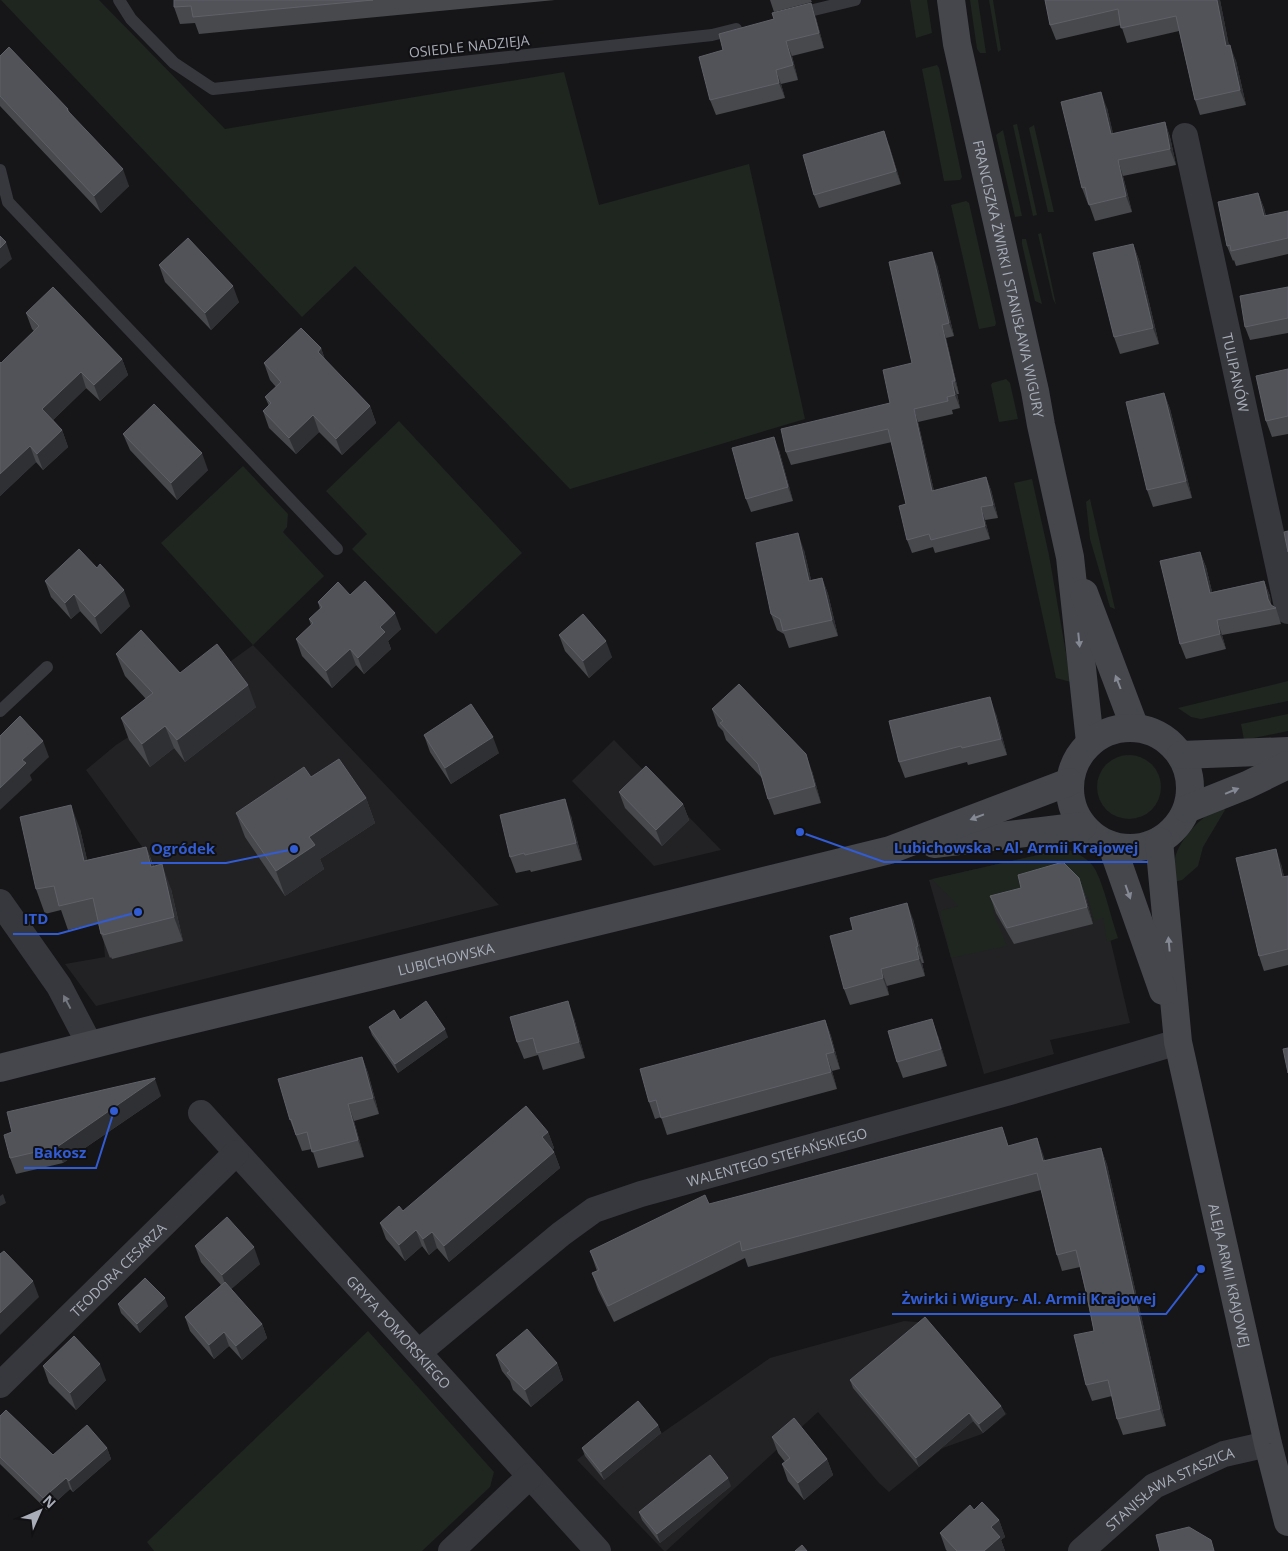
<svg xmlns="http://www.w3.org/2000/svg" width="1288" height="1551" font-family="'Open Sans',sans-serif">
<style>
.built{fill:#222225}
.green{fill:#1e261f}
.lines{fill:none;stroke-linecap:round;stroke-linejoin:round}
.lane{stroke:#37383d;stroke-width:12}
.street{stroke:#37383d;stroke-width:26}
.secondary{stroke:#45474d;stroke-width:28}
.wall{fill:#47494d}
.shaded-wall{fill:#2f3033}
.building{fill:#525359;stroke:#5f6168}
.oneway{fill:#858993}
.oneway2{fill:#757881}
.labels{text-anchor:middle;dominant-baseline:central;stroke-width:4;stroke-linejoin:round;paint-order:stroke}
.street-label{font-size:14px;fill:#a8adb8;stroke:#111113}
.leader{fill:none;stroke:#325cd3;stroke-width:2}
.callout-dot{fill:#325cd3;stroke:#111113;stroke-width:2}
.callout-label{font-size:15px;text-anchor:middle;font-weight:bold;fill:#325cd3;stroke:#111113;stroke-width:4;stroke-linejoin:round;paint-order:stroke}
</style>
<rect width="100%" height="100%" fill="#161618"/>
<!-- built -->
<g class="built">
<polygon points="253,645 499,905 96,1006 65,964 105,957 102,922 93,885 154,863 86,770 116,745 161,716 191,690"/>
<polygon points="614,740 721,850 654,866 572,781"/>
<polygon points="1060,850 1095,875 1130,1023 1050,1040 1054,1054 984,1074 929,880"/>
<polygon points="904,1321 929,1323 1007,1414 982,1434 943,1448 889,1492 879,1483 818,1412 666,1551 664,1551 577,1460 641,1408 662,1433 770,1358"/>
</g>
<!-- green -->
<g class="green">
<polygon points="1,0 99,0 225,129 564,72 599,205 749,164 805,419 570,489 355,266 302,317"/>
<polygon points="910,0 927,0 932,33 916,38"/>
<polygon points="970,0 978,0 986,53 980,53 977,49"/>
<polygon points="989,0 993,0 1001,50 998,52"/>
<polygon points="937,65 939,68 962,177 960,180 944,181 922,69"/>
<polygon points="1017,124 1037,215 1033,216 1013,125"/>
<polygon points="1034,125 1054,212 1048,212 1029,128"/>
<polygon points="1003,130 1022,216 1015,217 996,135"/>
<polygon points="966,201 969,203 996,323 995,326 979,329 951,205"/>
<polygon points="1041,233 1056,305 1053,299 1038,234"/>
<polygon points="1022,239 1026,239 1042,304 1035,301 1022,244"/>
<polygon points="1006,379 1010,383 1018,419 999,422 991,385 992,383"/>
<polygon points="399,421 522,553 436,634 352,549 367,534 326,491"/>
<polygon points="243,466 288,514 287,527 283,532 324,576 253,645 161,543"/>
<polygon points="1032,479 1049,555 1071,682 1056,678 1014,483"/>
<polygon points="1090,499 1115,609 1110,607 1090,539 1086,502"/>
<polygon points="1288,681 1288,701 1201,719 1191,717 1178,708"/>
<polygon points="1288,714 1288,731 1244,740 1241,724"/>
<circle cx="1129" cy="787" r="32"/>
<path d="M1224 808 1225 810 1203 847 1198 866 1182 880 1174 882C1174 874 1172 865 1175 858 1179 840 1205 810 1224 808Z"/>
<path d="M1065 849C1077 852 1091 860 1096 871 1105 889 1111 918 1118 938L1107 942 1103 918 1094 921 1088 897 1023 905 993 911 1007 946 951 958 940 911 958 906 932 879Z"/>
<polygon points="368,1331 494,1472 490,1487 422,1551 154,1551 147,1542"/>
</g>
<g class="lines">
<!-- lane -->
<g class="lane">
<polyline points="119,0 131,19 174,63 213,89 712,35 736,29"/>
<polyline points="797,14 855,0"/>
<polyline points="0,170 8,202 337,549"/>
<polyline points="0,711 47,667"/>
</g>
<!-- street -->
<g class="street">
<path id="s1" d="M1185 136 1288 611"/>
<polyline points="0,902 59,986 90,1045"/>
<path id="s2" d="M201 1113 598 1551"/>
<path id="s3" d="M419 1352 561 1234 594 1210 641 1194 1010 1092 1178 1042"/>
<path id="s4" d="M0 1385 236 1153"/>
<polyline points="451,1551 530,1476"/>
<path id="s5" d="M1081 1551 1154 1486 1224 1454 1268 1444"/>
</g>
<!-- secondary -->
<g class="secondary">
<path id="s6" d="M951 0 957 44 1035 391 1041 425 1070 557 1090 742"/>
<polyline points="1084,593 1135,728"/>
<circle cx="1130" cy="788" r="60"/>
<polyline points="1181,755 1288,751"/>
<polyline points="1187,809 1247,785 1288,765"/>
<path id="s7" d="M1159 841 1178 1042 1268 1444 1288 1522"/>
<polyline points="934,844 1083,826"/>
<polyline points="1112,846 1163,991"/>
<path id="s8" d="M0 1068 154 1029 683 901 890 850 1069 782"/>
</g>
</g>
<!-- wall -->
<g class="wall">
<polygon points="174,0 555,0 199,34 195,23 180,24 174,7"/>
<polygon points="770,0 811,0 812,2 774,12"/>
<polygon points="1045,0 1220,0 1229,46 1236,61 1246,105 1200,115 1195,100 1179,31 1127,43 1121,25 1056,40 1050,25"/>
<polygon points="816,18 824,48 792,56 798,80 781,84 785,98 716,115 710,100"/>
<polygon points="0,56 68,109 70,113 129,186 101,213 0,106"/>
<polygon points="1107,108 1113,134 1165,122 1170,137 1176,165 1123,176 1132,212 1095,221 1089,204 1088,204 1082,188"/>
<polygon points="889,145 901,184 819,208 814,195"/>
<polygon points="1258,193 1264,208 1266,216 1288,211 1288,254 1236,266 1234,260 1233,261 1227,246"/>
<polygon points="1133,244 1139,260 1159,344 1120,354 1114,337"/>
<polygon points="159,265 239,302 211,330 165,282"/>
<polygon points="937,265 954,336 946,338 959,394 957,394 960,408 952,410 953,414 918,422 934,491 986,477 991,490 998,518 985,520 990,539 935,553 933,547 912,553 907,540 906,504 892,442 791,465 786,452 890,403 912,363"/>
<polygon points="1288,287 1288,333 1250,340 1245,327"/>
<polygon points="26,313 122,359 128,375 100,401 86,388 53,420 62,430 68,447 43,470 36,462 0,496 0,362 1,363 34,331 32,329"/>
<polygon points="321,348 325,360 370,406 376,423 342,455 319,432 296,454 269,428 263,411 269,406 265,397 276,387 270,380 264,363"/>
<polygon points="1288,369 1288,434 1272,437 1266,421"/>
<polygon points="1164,393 1170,409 1192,498 1153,507 1147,490"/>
<polygon points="123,434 208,470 177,500 130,450"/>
<polygon points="779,450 793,501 751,512 746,499"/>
<polygon points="804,550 811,580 822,578 828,594 838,636 789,648 784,634 777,630 771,614"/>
<polygon points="1200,552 1206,567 1212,592 1264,581 1270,596 1271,606 1276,608 1281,624 1222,635 1226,649 1186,659 1180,644"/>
<polygon points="45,581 130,606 101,634 80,611 71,619 51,597"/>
<polygon points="350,595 401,629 388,641 391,649 364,674 356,665 332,688 302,656 296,639 311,625 309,619 320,609 318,602"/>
<polygon points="559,635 612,657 589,678 565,651"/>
<polygon points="116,654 180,673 256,707 185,762 174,748 150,767 129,740 121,718 146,699 125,676"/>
<polygon points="712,709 812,771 821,803 774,815 768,799 762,778 726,740 723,731 718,726"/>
<polygon points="996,714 1007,755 968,765 967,762 905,778 899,762"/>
<polygon points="424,735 499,753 451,784 430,752"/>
<polygon points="311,777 366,798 375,823 320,859 324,869 285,896 245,837 236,813"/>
<polygon points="619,792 683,804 689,820 662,846 625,808"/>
<polygon points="571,816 582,860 531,872 530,870 516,873 510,857"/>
<polygon points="80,829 87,860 146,847 154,866 171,889 183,941 112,959 111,957 110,958 101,934 98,923 68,930 61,910 45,914 36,889"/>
<polygon points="1281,864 1284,877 1288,876 1288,965 1264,971 1259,956"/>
<polygon points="1079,878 1085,895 1093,924 1014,944 996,913 990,896"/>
<polygon points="913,919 924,963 922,963 925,976 887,986 889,995 850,1005 844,989"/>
<polygon points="574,1018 585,1058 543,1070 538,1055 524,1059 517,1042"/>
<polygon points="400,1020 448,1037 398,1073 372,1035 369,1027"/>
<polygon points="825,1020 831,1036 840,1069 832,1071 837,1089 667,1135 661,1117 655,1119 649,1102"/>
<polygon points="938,1036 947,1066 903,1078 897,1062"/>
<polygon points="362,1057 368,1073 379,1114 354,1121 364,1157 318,1168 312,1149 302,1151 290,1120"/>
<polygon points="161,1096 63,1163 16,1174 10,1158"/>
<polygon points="548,1132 554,1148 552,1150 554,1152 560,1168 449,1262 437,1248 429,1255 422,1246 405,1261 386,1239 380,1223 403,1211"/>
<polygon points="1037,1138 1045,1161 1101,1148 1107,1165 1166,1426 1123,1435 1117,1419 1112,1396 1092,1401 1086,1385 1094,1331 1080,1267 1062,1271 1057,1255 1041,1190 748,1267 745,1258 614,1322 598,1290 592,1273 597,1271 590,1251 709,1204 1009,1146"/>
<polygon points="195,1246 260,1264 231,1289 262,1324 267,1338 242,1360 229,1346 214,1359 190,1331 185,1317 221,1285 201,1262"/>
<polygon points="118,1304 168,1306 140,1333 121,1313"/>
<polygon points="496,1355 557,1363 563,1380 531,1407 513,1390 510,1381 502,1371"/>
<polygon points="43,1366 106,1380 76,1410 49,1383"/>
<polygon points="850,1380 1001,1406 1005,1414 983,1433 973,1421 919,1467 853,1388"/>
<polygon points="0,1416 53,1455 107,1448 111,1459 73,1492 70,1489 47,1510 0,1464"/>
<polygon points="658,1425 661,1433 604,1480 585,1456 582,1448"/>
<polygon points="772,1437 827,1459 833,1475 804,1500 788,1481 782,1464 785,1462 778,1453"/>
<polygon points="731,1486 660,1543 642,1520 639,1512"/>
<polygon points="974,1510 999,1520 1005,1537 1001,1540 1005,1551 947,1551 946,1550 940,1533"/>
</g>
<!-- shaded-wall -->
<g class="shaded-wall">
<polygon points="1217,0 1220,0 1232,61 1226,46"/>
<polygon points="811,3 816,18 824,48 819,33"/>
<polygon points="786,41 792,56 798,80 793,65"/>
<polygon points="1230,45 1236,61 1246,105 1240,90"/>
<polygon points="776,70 781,84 785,98 779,83"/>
<polygon points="1101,92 1107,108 1117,150 1111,134"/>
<polygon points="1165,122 1170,137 1176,165 1170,149"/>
<polygon points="884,131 889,145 901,184 896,171"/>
<polygon points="1118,160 1123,176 1132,212 1126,196"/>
<polygon points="123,169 129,186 101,213 94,196"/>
<polygon points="1258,193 1264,208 1269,231 1264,216"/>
<polygon points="6,242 12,259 0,269 0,248"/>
<polygon points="1133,244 1139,260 1159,344 1153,328"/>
<polygon points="932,252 937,265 954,336 949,323"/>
<polygon points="233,286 239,302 211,330 205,313"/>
<polygon points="942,325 946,338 959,394 955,381"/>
<polygon points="321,348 327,365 318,352"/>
<polygon points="122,359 128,375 100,401 94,385"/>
<polygon points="81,372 86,388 48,425 42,409"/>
<polygon points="952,381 957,394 960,408 955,395"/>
<polygon points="1164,393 1170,409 1192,498 1186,481"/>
<polygon points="370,406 376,423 342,455 336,439"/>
<polygon points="914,409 918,422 937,504 932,491"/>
<polygon points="313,415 319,432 296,454 289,438"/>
<polygon points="62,430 68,447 43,470 37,454"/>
<polygon points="774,437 779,450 793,501 788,487"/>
<polygon points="30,446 36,462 0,496 0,474"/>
<polygon points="202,453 208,470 177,500 171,483"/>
<polygon points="986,477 991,490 998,518 993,505"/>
<polygon points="981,507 985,520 990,539 985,526"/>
<polygon points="798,533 804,550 815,597 809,581"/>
<polygon points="1200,552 1206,567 1216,608 1210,593"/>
<polygon points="822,578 828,594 838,636 832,620"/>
<polygon points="1264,581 1270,596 1272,609 1268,599"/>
<polygon points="124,590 130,606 101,634 95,617"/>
<polygon points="74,594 80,611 71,619 65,603"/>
<polygon points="395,613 401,629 388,641 391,649 364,674 358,658 380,627"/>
<polygon points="1217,620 1222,635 1226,649 1220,634"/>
<polygon points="606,641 612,657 589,678 583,661"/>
<polygon points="350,649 356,665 332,688 326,671"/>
<polygon points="248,685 256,707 185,762 177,740"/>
<polygon points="990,697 996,714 1007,755 1001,739"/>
<polygon points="165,726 174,748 150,767 142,744"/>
<polygon points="493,737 499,753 451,784 445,768"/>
<polygon points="43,741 49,757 30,775 32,780 0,810 0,788 22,760"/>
<polygon points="806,754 812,771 821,803 815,786"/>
<polygon points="366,798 375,823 320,859 324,869 285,896 276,871 309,837"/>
<polygon points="565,799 571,816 582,860 576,843"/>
<polygon points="683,804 689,820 662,846 656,830"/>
<polygon points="71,805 80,829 93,885 84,861"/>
<polygon points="146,847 155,871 151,867"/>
<polygon points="1276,849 1281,864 1288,892 1282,877"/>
<polygon points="162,864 171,889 183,941 174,917"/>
<polygon points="1079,878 1085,895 1093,924 1087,907"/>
<polygon points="907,903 913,919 924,963 918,946"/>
<polygon points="916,947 922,963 925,976 919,959"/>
<polygon points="881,969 887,986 889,995 883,978"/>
<polygon points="568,1001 574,1018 585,1058 579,1042"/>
<polygon points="932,1019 938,1036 947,1066 941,1049"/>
<polygon points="825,1020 831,1036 840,1069 834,1052"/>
<polygon points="445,1029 448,1037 398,1073 395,1064"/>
<polygon points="826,1054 832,1071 837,1089 831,1072"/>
<polygon points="362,1057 368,1073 379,1114 373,1098"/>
<polygon points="155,1079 161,1096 63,1163 57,1147"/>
<polygon points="348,1104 354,1121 364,1157 358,1140"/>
<polygon points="548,1132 554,1148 548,1153 542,1137"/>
<polygon points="1037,1138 1043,1154 1049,1177 1043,1161"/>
<polygon points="1101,1148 1107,1165 1166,1426 1160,1409"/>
<polygon points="554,1152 560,1168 449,1262 444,1246"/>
<polygon points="3,1194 6,1203 0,1206 0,1196"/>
<polygon points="416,1230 422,1246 405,1261 399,1245"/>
<polygon points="432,1232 437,1248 429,1255 423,1239"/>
<polygon points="254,1247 260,1264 228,1292 222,1275"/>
<polygon points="33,1281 39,1297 0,1335 0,1313"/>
<polygon points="165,1298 168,1306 140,1333 137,1324"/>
<polygon points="262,1324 267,1338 242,1360 236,1346"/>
<polygon points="224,1332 229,1346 214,1359 209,1345"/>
<polygon points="557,1363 563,1380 531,1407 525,1390"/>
<polygon points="100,1364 106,1380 76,1410 70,1393"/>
<polygon points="1001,1406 1005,1414 983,1433 979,1424"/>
<polygon points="969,1413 973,1421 919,1467 916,1458"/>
<polygon points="658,1425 661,1433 604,1480 601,1472"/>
<polygon points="107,1448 111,1459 73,1492 69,1481"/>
<polygon points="827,1459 833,1475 804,1500 798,1483"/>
<polygon points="66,1478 70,1489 47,1510 43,1498"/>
<polygon points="728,1478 731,1486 660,1543 657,1534"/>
<polygon points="999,1520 1005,1537 1001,1540 1005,1551 984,1551 991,1527"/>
</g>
<!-- building -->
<g class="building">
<polygon points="174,0 373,0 193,17 191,6 174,7"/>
<polygon points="1045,0 1217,0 1226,46 1230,45 1240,90 1195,100 1176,16 1121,28 1118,9 1050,25"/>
<polygon points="811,3 819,33 786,41 793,65 776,70 779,83 710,100 699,57 723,50 719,34 774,19 772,13"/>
<polygon points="9,47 68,109 67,110 123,169 94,196 0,96 0,56"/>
<polygon points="1101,92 1111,134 1165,122 1170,149 1118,160 1126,196 1089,205 1085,187 1082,188 1061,102"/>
<polygon points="884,131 896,171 814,195 803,155"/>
<polygon points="1258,193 1264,216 1288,211 1288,238 1231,251 1230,245 1227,246 1218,202"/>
<polygon points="0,236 6,242 0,248"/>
<polygon points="188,238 233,286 205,313 159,265"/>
<polygon points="1133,244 1153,328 1114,337 1093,253"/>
<polygon points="932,252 949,323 942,325 955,381 952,381 955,395 947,397 948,401 914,409 932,491 986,477 993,505 981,507 985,526 931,540 929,534 907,540 899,506 906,504 888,429 786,452 781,429 890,403 883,370 912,363 889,262"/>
<polygon points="53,287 122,359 94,385 81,372 42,409 62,430 37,454 30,446 0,474 0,362 1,363 39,326 26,313"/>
<polygon points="1288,287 1288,318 1245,327 1240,296"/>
<polygon points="301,328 321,348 318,352 370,406 336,439 313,415 289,438 263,411 271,403 265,397 281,382 264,363"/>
<polygon points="1288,369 1288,416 1266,421 1256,376"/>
<polygon points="1164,393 1186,481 1147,490 1126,402"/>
<polygon points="154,404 202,453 171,483 123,434"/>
<polygon points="774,437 788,487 746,499 732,448"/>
<polygon points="1288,531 1288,552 1284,532"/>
<polygon points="798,533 809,581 822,578 832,620 783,631 780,619 771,614 756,543"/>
<polygon points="79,549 97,568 100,564 124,590 95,617 74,594 65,603 45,581"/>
<polygon points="1200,552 1210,593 1264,581 1268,599 1271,605 1276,608 1217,620 1220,634 1180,644 1160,561"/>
<polygon points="365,581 395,613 380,627 385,632 358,658 350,649 326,671 296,639 313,623 309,619 322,607 318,602 338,582 350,595"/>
<polygon points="583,614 606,641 583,661 559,635"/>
<polygon points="141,630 180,673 217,644 248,685 177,740 165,726 142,744 121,718 153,693 116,654"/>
<polygon points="739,684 806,754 815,786 768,799 758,764 720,723 723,721 712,709"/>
<polygon points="990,697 1001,739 962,748 961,746 899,762 889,721"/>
<polygon points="471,704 493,737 445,768 424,735"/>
<polygon points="20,716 43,741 22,760 26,763 0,788 0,736"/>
<polygon points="339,759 366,798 309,837 315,845 276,871 236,813 304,767 311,777"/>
<polygon points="646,766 683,804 656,830 619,792"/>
<polygon points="565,799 576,843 525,855 524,853 510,857 500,815"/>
<polygon points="71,805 84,861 146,847 151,867 162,864 174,917 103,935 103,933 101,934 93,898 59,906 54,886 36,889 20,817"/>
<polygon points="1276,849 1282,877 1288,876 1288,949 1259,956 1236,858"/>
<polygon points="1063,862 1079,878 1087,907 1007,928 990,896 1021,888 1018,875"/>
<polygon points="907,903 918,946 916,947 919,959 881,969 883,978 844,989 830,936 853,930 850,918"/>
<polygon points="426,1001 445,1029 395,1064 369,1027 394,1010 400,1020"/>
<polygon points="568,1001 579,1042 537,1053 533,1038 517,1042 510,1017"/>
<polygon points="932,1019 941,1049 897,1062 888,1031"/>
<polygon points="825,1020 834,1052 826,1054 831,1072 661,1118 656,1100 649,1102 640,1069"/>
<polygon points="1288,1048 1288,1073 1283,1049"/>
<polygon points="362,1057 373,1098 348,1104 358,1140 312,1152 307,1132 296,1135 291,1119 290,1120 278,1079"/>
<polygon points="155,1078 155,1079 57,1147 10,1158 4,1135 12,1132 7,1112"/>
<polygon points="526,1106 548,1132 542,1137 554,1152 444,1246 432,1232 423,1239 416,1230 399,1245 380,1223 399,1206 403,1211"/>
<polygon points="1002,1127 1008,1146 1037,1138 1043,1161 1101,1148 1160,1409 1117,1419 1108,1380 1086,1385 1074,1335 1094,1331 1086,1291 1076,1250 1057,1255 1037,1173 742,1251 740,1241 608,1306 592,1273 599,1270 590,1251 705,1195 709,1204"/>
<polygon points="227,1217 254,1247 222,1275 195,1246"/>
<polygon points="4,1251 33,1281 0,1313 0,1254"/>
<polygon points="145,1278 165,1298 137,1324 118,1304"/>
<polygon points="225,1282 262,1324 236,1346 224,1332 209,1345 185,1317"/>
<polygon points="925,1317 1001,1406 979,1424 969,1413 916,1458 850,1380"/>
<polygon points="527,1329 557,1363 525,1390 507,1373 510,1371 496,1355"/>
<polygon points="74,1336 100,1364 70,1393 43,1366"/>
<polygon points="638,1401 658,1425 601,1472 582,1448"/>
<polygon points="6,1410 53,1455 87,1425 107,1448 69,1481 66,1478 43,1498 0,1457 0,1416"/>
<polygon points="794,1418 827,1459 798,1483 782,1464 790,1458 772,1437"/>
<polygon points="710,1455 728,1478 657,1534 639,1512"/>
<polygon points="982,1502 999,1520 991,1527 1000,1537 984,1551 957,1551 940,1533 970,1505 974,1510"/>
<polygon points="1189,1527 1211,1540 1214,1551 1160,1551 1156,1535"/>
<polygon points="802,1545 807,1551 795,1551"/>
</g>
<!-- one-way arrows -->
<defs><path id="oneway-solid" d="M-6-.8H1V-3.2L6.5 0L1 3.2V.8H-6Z" transform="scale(1.25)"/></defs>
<g class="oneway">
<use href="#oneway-solid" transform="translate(1079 640) rotate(84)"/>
<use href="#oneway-solid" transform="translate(1118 682) rotate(-111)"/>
<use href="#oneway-solid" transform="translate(1232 791) rotate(-22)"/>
<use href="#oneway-solid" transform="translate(977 817) rotate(159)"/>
<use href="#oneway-solid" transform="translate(1128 892) rotate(70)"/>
<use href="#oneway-solid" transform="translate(1169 944) rotate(-95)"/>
</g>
<use class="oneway2" href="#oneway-solid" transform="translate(67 1002) rotate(-118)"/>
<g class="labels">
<!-- street labels -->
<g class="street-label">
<text transform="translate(469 46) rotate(-6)">OSIEDLE NADZIEJA</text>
<text stroke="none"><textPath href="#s6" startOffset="285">FRANCISZKA ŻWIRKI I STANISŁAWA WIGURY</textPath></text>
<text stroke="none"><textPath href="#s1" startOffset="242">TULIPANÓW</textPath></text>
<text stroke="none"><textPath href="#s8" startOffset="459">LUBICHOWSKA</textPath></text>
<text stroke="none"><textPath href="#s3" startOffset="416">WALENTEGO STEFAŃSKIEGO</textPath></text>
<text stroke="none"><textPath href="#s4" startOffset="165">TEODORA CESARZA</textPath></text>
<text stroke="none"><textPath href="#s7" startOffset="441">ALEJA ARMII KRAJOWEJ</textPath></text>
<text stroke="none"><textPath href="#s2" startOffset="295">GRYFA POMORSKIEGO</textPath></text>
<text stroke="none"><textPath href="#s5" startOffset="110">STANISŁAWA STASZICA</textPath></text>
</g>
</g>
<!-- callouts -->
<path class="leader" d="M800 832L884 862H1148M294 849L226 863H141M138 912L58 934H13M114 1111L96 1168H24M1201 1269L1166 1314H892"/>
<g class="callout-dot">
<circle cx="800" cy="832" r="5"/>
<circle cx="294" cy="849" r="5"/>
<circle cx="138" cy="912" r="5"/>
<circle cx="114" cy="1111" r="5"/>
<circle cx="1201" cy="1269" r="5"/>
</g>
<g class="callout-label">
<text x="1016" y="853">Lubichowska - Al. Armii Krajowej</text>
<text x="183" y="854">Ogródek</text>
<text x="36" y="924">ITD</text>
<text x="60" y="1158">Bakosz</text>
<text x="1029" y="1304">Żwirki i Wigury- Al. Armii Krajowej</text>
</g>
<!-- north arrow -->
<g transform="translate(40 1511) rotate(45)" stroke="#111113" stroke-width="4" paint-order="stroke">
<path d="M0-4L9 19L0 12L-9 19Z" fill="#a8adb8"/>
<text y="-8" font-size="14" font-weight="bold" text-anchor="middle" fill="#a8adb8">N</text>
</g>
</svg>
